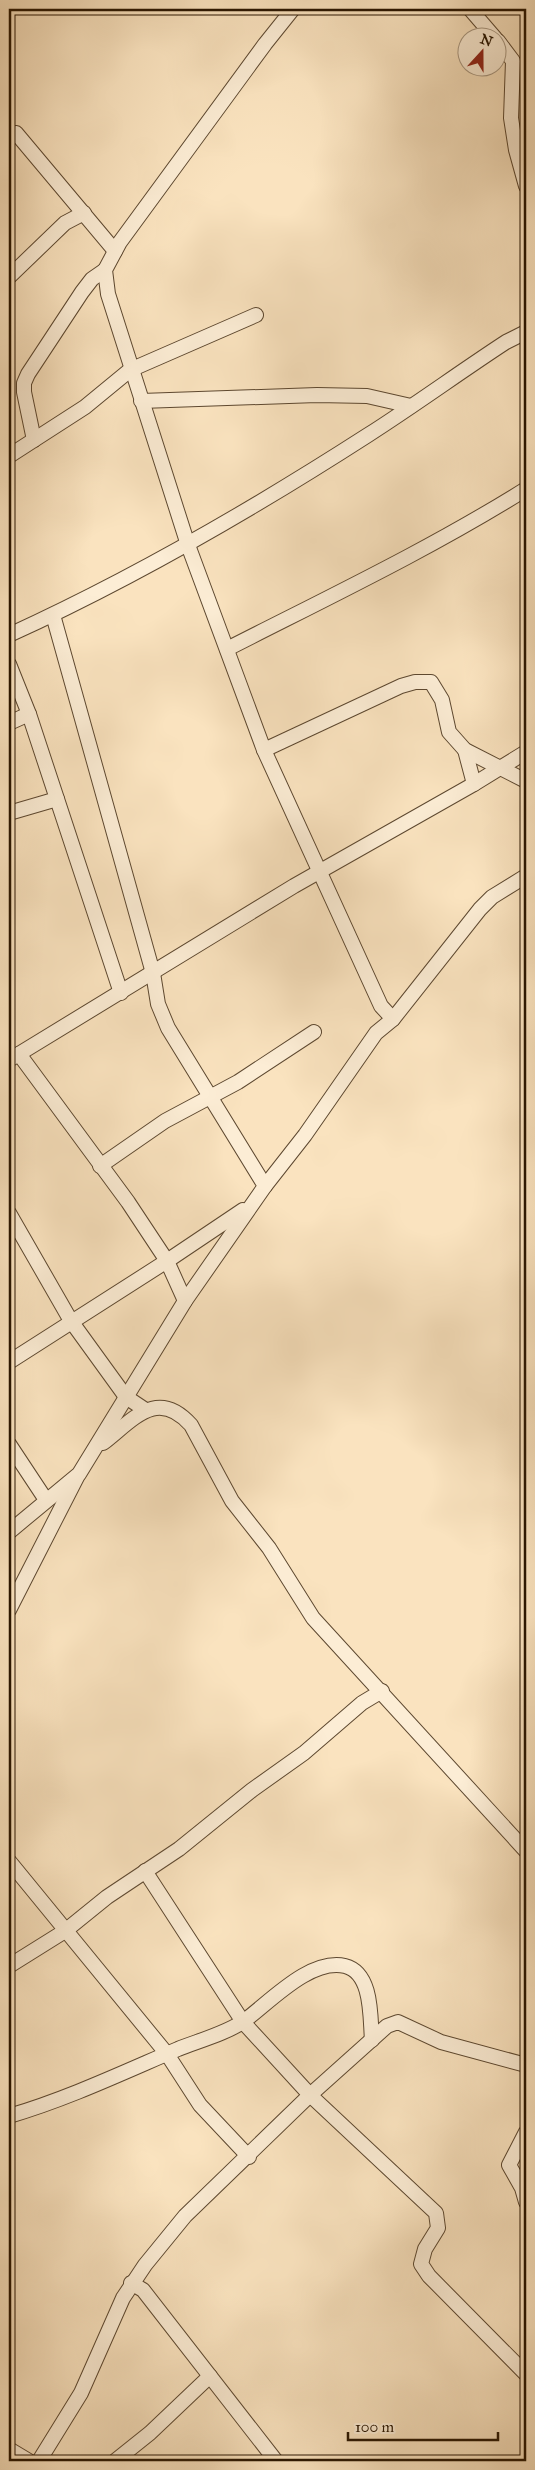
<svg xmlns="http://www.w3.org/2000/svg" width="535" height="2470" font-family="'IM FELL Great Primer',serif">
<style>
.lines{fill:none;stroke-linecap:round;stroke-linejoin:round}
.minor-casing{stroke:#5d4830;stroke-width:16}
.minor{stroke:#fcedd5;stroke-width:14}
</style>
<rect width="100%" height="100%" fill="#fae3bf"/>
<filter id="stains"><feTurbulence type="fractalNoise" baseFrequency=".004" numOctaves="4"/><feColorMatrix values="0 0 0 0 .2 0 0 0 0 .09 0 0 0 0 .02 0 0 0 .5 -.17"/></filter>
<radialGradient id="worn" r=".72"><stop offset=".6" stop-color="#630" stop-opacity="0"/><stop offset="1" stop-color="#630" stop-opacity=".3"/></radialGradient>
<g class="lines">
<defs>
<g id="minor">
<polyline points="293,9 265,44 120,242 105,270 108,294 188,545 264,750 381,1006 393,1019"/>
<polyline points="470,9 495,38"/>
<polyline points="498,41 513,61 511,118 516,150 526,186"/>
<polyline points="16,133 115,251"/>
<polyline points="9,277 65,223 84,213"/>
<polyline points="141,401 317,395 367,396 411,406"/>
<polyline points="34,440 24,392 24,383 28,374 82,292 92,279 105,270"/>
<polyline points="9,456 85,407 130,370 256,315"/>
<path d="M9 635C134 578 253 509 368 435 415 405 460 372 506 342L526 332"/>
<path d="M227 649C327 598 430 549 526 489"/>
<polyline points="9,664 29,714 121,993"/>
<polyline points="9,723 29,714"/>
<polyline points="264,750 401,686 415,682 431,682 442,700 449,732 465,750 526,781"/>
<polyline points="465,750 474,784"/>
<polyline points="9,813 57,799"/>
<polyline points="19,1054 128,1202 167,1261 185,1301"/>
<polyline points="9,1060 294,886 474,784 526,752"/>
<polyline points="100,1166 165,1121 238,1082 314,1032"/>
<polyline points="265,1186 305,1135 376,1033 393,1019 480,909 492,897 526,876"/>
<polyline points="9,1213 71,1321 126,1397 144,1409"/>
<polyline points="9,1362 167,1261 243,1210"/>
<path d="M103 1443C133 1420 157 1387 191 1425L232 1501 269 1548 313 1618 526 1851"/>
<polyline points="9,1444 46,1500"/>
<polyline points="9,1532 79,1474 185,1301 265,1186 168,1028 158,1004 153,973 53,615"/>
<polyline points="9,1610 77,1477"/>
<polyline points="9,1861 167,2054 200,2105 249,2157"/>
<polyline points="145,1871 243,2022 310,2095 436,2213 438,2228 425,2249 421,2264 429,2276 526,2374"/>
<polyline points="9,1966 65,1931 107,1897 179,1849 252,1790 304,1753 362,1703 382,1691"/>
<path d="M9 2116C67 2099 122 2073 178 2049 198 2041 227 2033 244 2021 270 2002 310 1958 345 1966 373 1973 370 2018 372 2040"/>
<polyline points="526,2132 509,2165 522,2188 526,2202"/>
<polyline points="131,2283 143,2290 276,2461"/>
<polyline points="9,2449 29,2461"/>
<polyline points="39,2461 81,2393 123,2298 145,2265 185,2216 310,2095 387,2026 398,2022 441,2042 526,2065"/>
<polyline points="115,2461 150,2433 210,2376"/>
</g>
</defs>
<!-- minor casing -->
<use href="#minor" class="minor-casing"/>
<!-- minor -->
<use href="#minor" class="minor"/>
</g>
<!-- margin -->
<rect width="535" height="2470" fill="none" stroke="#fae3bf" stroke-width="30"/>
<rect x="10" y="10" width="515" height="2450" fill="none" stroke="#291500" stroke-width="2.5"/>
<rect x="15" y="15" width="505" height="2440" fill="none" stroke="#291500"/>
<!-- north arrow -->
<g transform="translate(482 52) rotate(21)"><circle r="24" fill="#fcedd5" stroke="#a89780"/>
<path d="M0-4L9 19L0 12L-9 19Z" fill="#8f2418"/>
<text y="-8" font-size="14" font-weight="bold" text-anchor="middle" fill="#291500">N</text>
</g>
<!-- scale -->
<path d="M348 2432v8h150v-8" fill="none" stroke="#291500" stroke-width="2.5"/>
<text x="355" y="2432" font-size="15" fill="#291500" stroke="#fcedd5" stroke-width="4" paint-order="stroke">100 m</text>
<rect width="100%" height="100%" filter="url(#stains)"/>
<rect width="100%" height="100%" fill="url(#worn)"/>
</svg>
